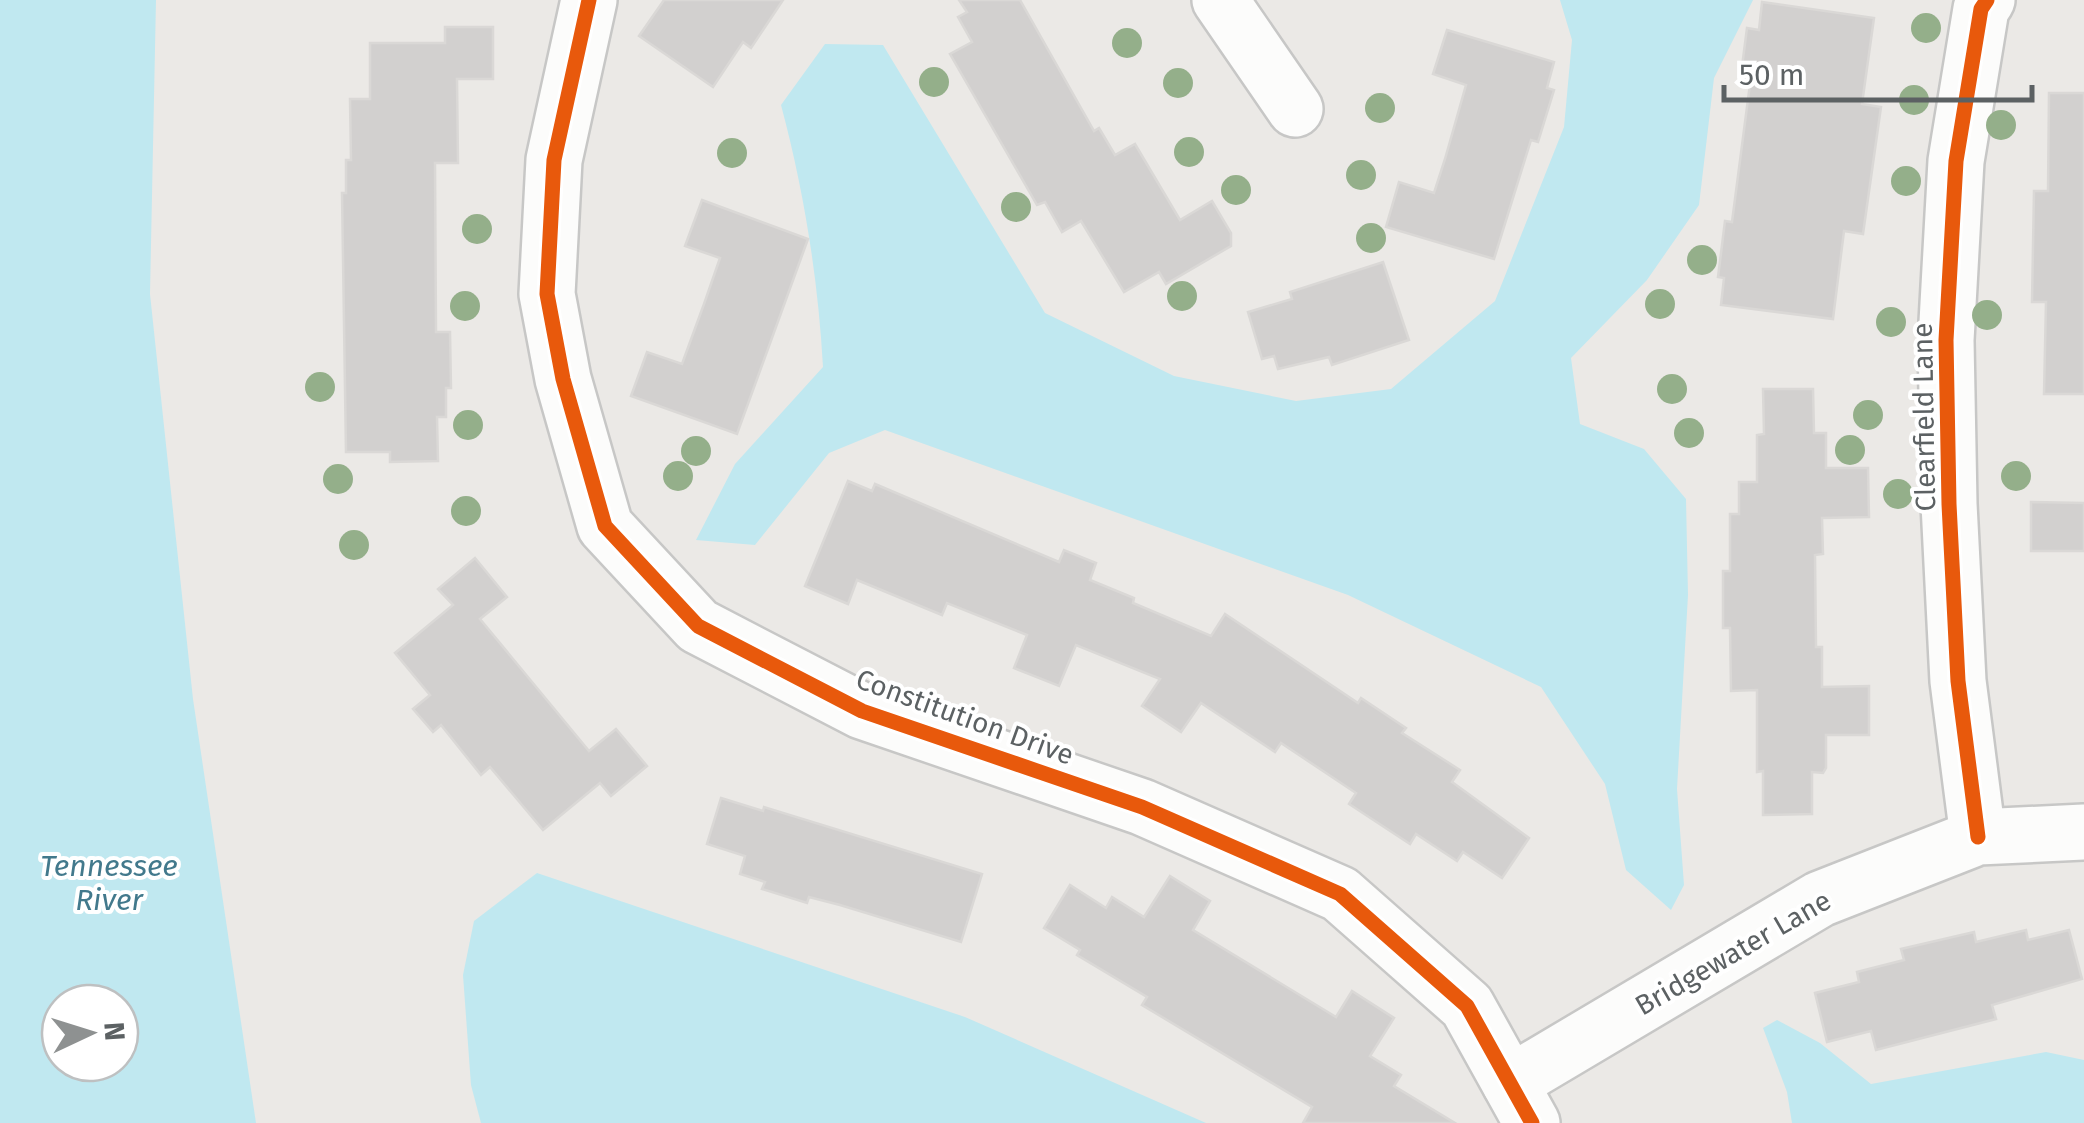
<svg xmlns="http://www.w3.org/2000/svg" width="2084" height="1123" font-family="'Fira Sans',sans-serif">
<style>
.water{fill:#c0e8f0;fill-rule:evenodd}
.building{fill:#d2d0cf;stroke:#dad8d6;stroke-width:2.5}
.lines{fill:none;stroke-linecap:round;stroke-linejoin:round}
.minor-casing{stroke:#c7c7c6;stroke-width:60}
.minor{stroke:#fcfcfb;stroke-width:55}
.cycleway-casing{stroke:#fff;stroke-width:21}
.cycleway{stroke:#e8590c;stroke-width:15}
.tree{fill:#94af8a}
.labels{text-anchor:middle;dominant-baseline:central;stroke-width:8;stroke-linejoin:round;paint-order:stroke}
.street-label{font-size:28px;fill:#5c6163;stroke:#fff}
.water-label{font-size:30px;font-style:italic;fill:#42798c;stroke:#fff}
</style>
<rect width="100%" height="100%" fill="#ebe9e6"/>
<!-- water -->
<g class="water">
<path d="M0 0H156L150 294 193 699 256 1123H0ZM60 1003H120V1063H60Z"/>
<path d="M1560 0H1753L1714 78 1699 205 1647 280 1571 358 1580 424 1644 449 1686 499 1688 595 1677 789 1684 885 1671 910 1626 870 1605 784 1541 687 1348 595 885 430 829 453 755 545 696 540 735 464 823 367C818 278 804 191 781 105L825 44 883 45 1045 313 1174 376 1296 401 1391 389 1495 301 1564 127 1572 40Z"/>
<polygon points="537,873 965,1017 1206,1123 481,1123 471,1085 463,975 474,921"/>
<polygon points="1777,1020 1820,1043 1871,1084 2046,1052 2084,1060 2084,1123 1792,1123 1787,1092 1763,1028"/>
</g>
<!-- building -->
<g class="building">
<polygon points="664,0 783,0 751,48 743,42 713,87 639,36"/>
<polygon points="959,0 1020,0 1094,131 1099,128 1115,155 1135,144 1180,220 1212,201 1231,233 1231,246 1166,284 1159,272 1124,292 1081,221 1062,232 1045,202 1037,205 950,54 972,42 958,17 967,12"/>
<polygon points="1762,2 1874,18 1862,104 1881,107 1863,234 1844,231 1833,319 1721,305 1724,278 1718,277 1725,221 1732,222 1750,84 1740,82 1747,28 1759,30"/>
<polygon points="445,27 493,27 493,79 457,79 458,163 435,163 436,332 450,332 451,388 446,388 446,417 437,417 438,461 390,462 390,452 346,452 342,193 346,193 346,160 351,160 350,99 370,99 370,43 445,43"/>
<polygon points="1447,30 1554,62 1547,88 1554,90 1538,142 1531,140 1494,259 1386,227 1399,182 1434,193 1445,159 1466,85 1433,74"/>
<polygon points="2049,93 2084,93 2084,394 2044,394 2046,302 2032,302 2034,191 2048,191"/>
<polygon points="702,200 808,239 737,434 631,396 647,352 682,364 704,304 720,258 685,246"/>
<polygon points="1383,262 1409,340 1332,365 1329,357 1278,369 1274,356 1262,359 1248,312 1292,299 1290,292"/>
<polygon points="1763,389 1813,389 1814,433 1826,433 1826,468 1868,468 1869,517 1822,518 1823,554 1815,555 1816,647 1822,647 1822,687 1869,686 1869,735 1826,735 1826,768 1823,773 1812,772 1812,814 1763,815 1763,771 1757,772 1757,690 1731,691 1730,628 1723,628 1723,571 1730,571 1730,514 1739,514 1739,482 1757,482 1757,435 1764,434"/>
<polygon points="848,481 872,491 875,484 1059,562 1064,550 1096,563 1090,580 1134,598 1133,603 1211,636 1225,614 1358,703 1361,698 1406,728 1402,733 1460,770 1452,782 1529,838 1502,878 1463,852 1457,861 1416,834 1410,844 1349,804 1356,793 1281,743 1275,752 1201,703 1181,732 1142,706 1160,679 1076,645 1059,686 1014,668 1027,635 947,603 942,615 857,580 848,604 805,586"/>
<polygon points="2031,502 2084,503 2084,551 2031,551"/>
<polygon points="475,558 507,597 480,619 589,751 616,729 647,766 611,796 600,783 543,830 490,767 481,775 441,725 433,732 413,709 430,695 395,653 453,605 438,589"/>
<polygon points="721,798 763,811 764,807 982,874 961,942 840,905 809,897 807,903 762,889 765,882 740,874 745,856 707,844"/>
<polygon points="1170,876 1210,901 1193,930 1336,1017 1352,991 1394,1018 1370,1056 1401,1075 1394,1086 1455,1123 1303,1123 1312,1107 1142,1005 1147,997 1077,955 1080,950 1044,928 1070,885 1106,908 1112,897 1144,917"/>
<polygon points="2026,930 2028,940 2069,930 2082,979 1992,1005 1996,1019 1876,1050 1871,1031 1827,1042 1815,993 1859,982 1857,972 1904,960 1901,949 1974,932 1976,942"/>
</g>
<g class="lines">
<defs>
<g id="minor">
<polyline points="589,0 554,160 547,294 563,379 605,526 698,626 862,711 1142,807 1340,894 1467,1006 1532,1123"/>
<polyline points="1220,0 1295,109"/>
<polyline points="1978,837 1958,681 1949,504 1946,340 1956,161 1981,9 1987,0"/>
<polyline points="1510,1083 1820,899 1978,837 2084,832"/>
</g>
</defs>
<!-- minor casing -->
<use href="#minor" class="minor-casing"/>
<!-- minor -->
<use href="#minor" class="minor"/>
<defs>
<g id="cycleway">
<polyline points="589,0 554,160 547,294 563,379 605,526 698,626 862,711 1142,807 1340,894 1467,1006 1532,1123"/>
<polyline points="1978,837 1958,681 1949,504 1946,340 1956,161 1981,9 1987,0"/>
</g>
</defs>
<!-- cycleway casing -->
<use href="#cycleway" class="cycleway-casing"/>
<!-- cycleway -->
<use href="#cycleway" class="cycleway"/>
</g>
<!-- trees -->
<g class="tree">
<circle cx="1926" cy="28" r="15"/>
<circle cx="1127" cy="43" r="15"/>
<circle cx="934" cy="82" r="15"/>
<circle cx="1178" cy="83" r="15"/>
<circle cx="1914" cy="100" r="15"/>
<circle cx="1380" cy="108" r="15"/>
<circle cx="2001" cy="125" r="15"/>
<circle cx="1189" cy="152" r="15"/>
<circle cx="732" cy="153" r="15"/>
<circle cx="1361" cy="175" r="15"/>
<circle cx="1906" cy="181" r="15"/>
<circle cx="1236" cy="190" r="15"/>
<circle cx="1016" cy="207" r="15"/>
<circle cx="477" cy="229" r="15"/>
<circle cx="1371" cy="238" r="15"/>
<circle cx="1702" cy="260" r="15"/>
<circle cx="1182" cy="296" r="15"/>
<circle cx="1660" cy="304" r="15"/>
<circle cx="465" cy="306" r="15"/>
<circle cx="1987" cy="315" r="15"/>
<circle cx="1891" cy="322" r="15"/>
<circle cx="320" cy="387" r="15"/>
<circle cx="1672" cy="389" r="15"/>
<circle cx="1868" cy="415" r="15"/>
<circle cx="468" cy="425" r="15"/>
<circle cx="1689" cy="433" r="15"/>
<circle cx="1850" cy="450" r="15"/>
<circle cx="696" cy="451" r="15"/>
<circle cx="678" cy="476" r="15"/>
<circle cx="2016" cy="476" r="15"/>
<circle cx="338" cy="479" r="15"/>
<circle cx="1898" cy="494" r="15"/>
<circle cx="466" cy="511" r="15"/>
<circle cx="354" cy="545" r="15"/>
</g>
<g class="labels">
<!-- street labels -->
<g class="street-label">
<text transform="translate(1924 417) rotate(-91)">Clearfield Lane</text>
<text transform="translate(965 717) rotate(20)">Constitution Drive</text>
<text transform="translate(1733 953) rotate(-30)">Bridgewater Lane</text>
</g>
<!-- water labels -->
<g class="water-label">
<text x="109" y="866">Tennessee<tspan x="109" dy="34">River</tspan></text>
</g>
</g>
<!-- north arrow -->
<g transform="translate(90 1033) rotate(86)"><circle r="48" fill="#ffffff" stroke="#bec0c1" stroke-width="2.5"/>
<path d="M0-8L18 38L0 25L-18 38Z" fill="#8e9191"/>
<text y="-15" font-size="28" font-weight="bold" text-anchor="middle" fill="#5c6163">N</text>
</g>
<!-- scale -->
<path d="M1724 85v15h308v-15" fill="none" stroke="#5c6163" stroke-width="5"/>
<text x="1739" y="85" font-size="30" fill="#5c6163" stroke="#ffffff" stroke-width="8" paint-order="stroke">50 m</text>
</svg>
